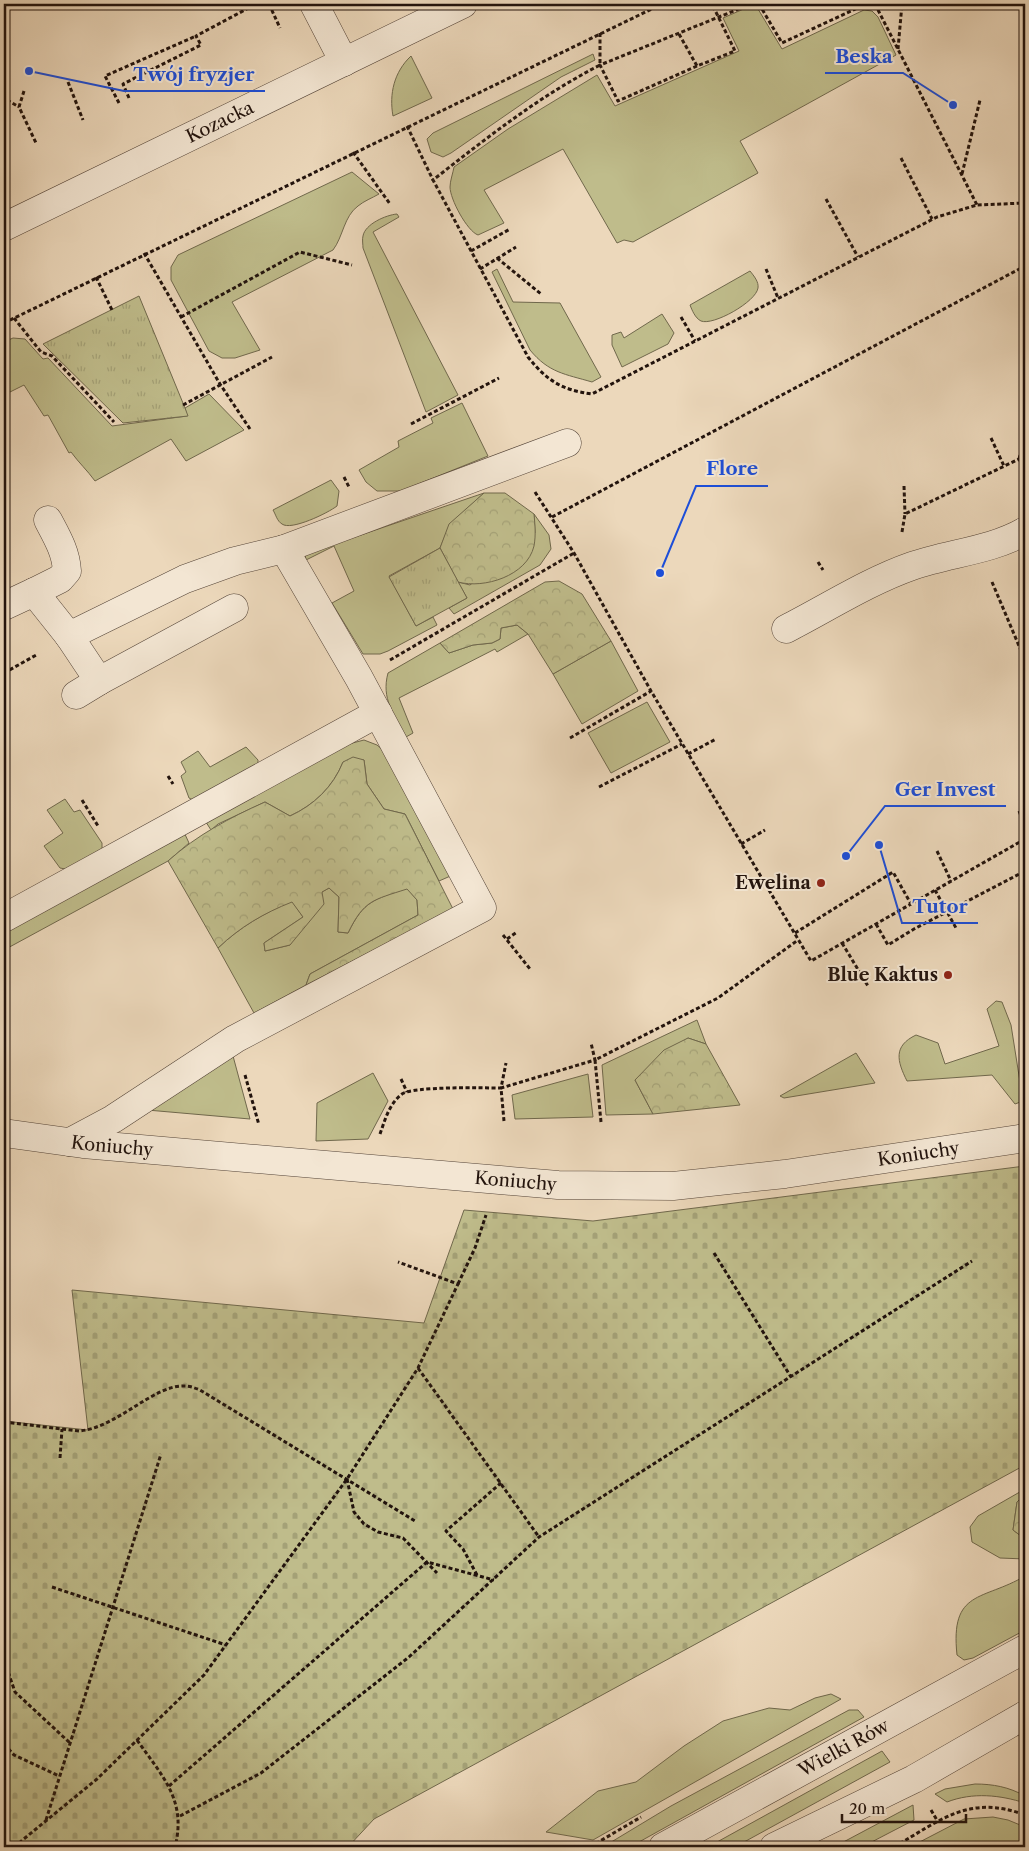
<svg xmlns="http://www.w3.org/2000/svg" width="1029" height="1851" font-family="'Libre Caslon Text',serif">
<style>
.green{fill:#bfbc8b;stroke:#70684c}
.forest{fill:url(#forest-crowns);stroke:#70684c}
.cemetery{fill:url(#cemetery-stones);stroke:#70684c}
.park{fill:url(#park-tufts);stroke:#70684c}
.lines{fill:none;stroke-linecap:round;stroke-linejoin:round}
.minor-casing{stroke:#544438;stroke-width:29}
.path{stroke:#22130d;stroke-width:3;stroke-dasharray:4 2.5;stroke-linecap:butt}
.minor{stroke:#f3e6d3;stroke-width:28}
.path-bridge{stroke:#22130d;stroke-width:3;stroke-dasharray:4 2.5;stroke-linecap:butt}
.poi-dot{fill:#8f2418;stroke:#f3e6d3;stroke-width:2}
.labels{text-anchor:middle;dominant-baseline:central;stroke-width:4;stroke-linejoin:round;paint-order:stroke}
.street-label{font-size:18px;fill:#22130d;stroke:#f3e6d3}
.poi-label{font-size:18px;font-weight:bold;fill:#22130d;stroke:#f3e6d3;text-anchor:end}
.leader{fill:none;stroke:#1d4ed8;stroke-width:2}
.callout-dot{fill:#1d4ed8;stroke:#f3e6d3;stroke-width:2}
.callout-label{font-size:19px;text-anchor:middle;font-weight:bold;fill:#1d4ed8;stroke:#f3e6d3;stroke-width:4;stroke-linejoin:round;paint-order:stroke}
</style>
<defs>
<pattern id="forest-crowns" width="20" height="18" patternUnits="userSpaceOnUse" patternTransform="scale(1.25)"><rect width="20" height="18" fill="#bfbc8b"/><path d="M2 6a3 3 0 1 1 6 0M12 15a3 3 0 1 1 6 0" fill="none" stroke="#a4a177"/></pattern>
<pattern id="cemetery-stones" width="16" height="16" patternUnits="userSpaceOnUse" patternTransform="scale(1.25)"><rect width="16" height="16" fill="#bfbc8b"/><path d="M2 7V4a2 2 0 0 1 4 0v3zM10 15v-3a2 2 0 0 1 4 0v3z" fill="#a4a177"/></pattern>
<pattern id="park-tufts" width="24" height="20" patternUnits="userSpaceOnUse" patternTransform="scale(1.25)"><rect width="24" height="20" fill="#bfbc8b"/><path d="M3 7l-1-3M5 7V3M7 7l1-3M15 17l-1-3M17 17v-4M19 17l1-3" fill="none" stroke="#a4a177"/></pattern>
</defs>
<rect width="100%" height="100%" fill="#ecd8bb"/>
<filter id="stains"><feTurbulence type="fractalNoise" baseFrequency=".004" numOctaves="4"/><feColorMatrix values="0 0 0 0 .2 0 0 0 0 .09 0 0 0 0 .02 0 0 0 .5 -.17"/></filter>
<radialGradient id="worn" r=".72"><stop offset=".6" stop-color="#630" stop-opacity="0"/><stop offset="1" stop-color="#630" stop-opacity=".3"/></radialGradient>
<!-- green -->
<g class="green">
<path d="M755 4 782 49 864 10 872 11 878 17 896 55 740 141 758 173 633 242 624 240 617 243 563 149 484 190 504 223 478 235C467 231 450 199 450 187 450 181 453 173 454 167L508 129 597 75 615 106 739 51 723 18Z"/>
<polygon points="593,54 595,60 561,77 451,153 443,157 431,152 427,139 433,133"/>
<path d="M411 56 432 98 393 116C389 94 394 72 411 56Z"/>
<path d="M352 172 379 194C372 198 364 201 358 206 344 216 343 237 333 250L232 302 260 350 235 358H222L209 351 171 280V267L178 255Z"/>
<path d="M397 214 399 217 373 232 458 395 426 412 363 248C363 245 362 239 363 236 365 224 386 215 397 214Z"/>
<path d="M497 269 513 302 560 303 601 377 592 382C565 374 549 373 530 350L492 272Z"/>
<path d="M750 271C754 276 759 282 758 288 756 302 713 326 701 321 695 318 692 310 690 305Z"/>
<polygon points="662,314 674,333 668,344 622,367 612,345 612,335 621,332 624,338"/>
<path d="M13 338 25 339 43 359 48 358 112 426 187 416 185 408 209 394 244 430 186 461 171 439 95 481C87 470 79 463 71 452L69 453 48 415 44 416 24 385 4 395V342Z"/>
<polygon points="462,403 488,456 401,491 377,491 366,482 359,470 399,447 398,441 433,423 431,418"/>
<path d="M331 480 339 491 337 506C328 513 291 531 282 524 277 521 276 515 273 510Z"/>
<polygon points="484,493 450,524 440,548 389,576 416,626 433,617 437,625 388,651 380,654 363,654 332,603 354,591 334,546 306,560 305,554"/>
<polygon points="534,514 549,535 551,549 540,565 454,614 449,608 467,598 458,582 470,585 535,533"/>
<path d="M517 625 528 634 497 652 495 649 399 698 413 733 406 737C394 714 381 699 388 673L440 643 449 653 473 645 492 643 500 639 501 628Z"/>
<polygon points="611,641 638,691 582,724 553,674"/>
<polygon points="647,702 670,742 611,773 588,733"/>
<path d="M364 740 377 745 384 751 455 874 439 881 405 814 384 809 367 784 364 760 343 762C333 787 314 805 290 816L265 802 218 824 211 830 204 819 341 746Z"/>
<polygon points="246,747 258,760 258,765 195,801 189,798 181,776 186,772 181,762 198,751 210,767"/>
<polygon points="65,799 74,812 80,810 102,843 102,849 71,870 60,868 44,846 63,833 47,810"/>
<polygon points="183,830 189,843 168,861 4,950 4,929"/>
<path d="M329 888 339 897 338 932 348 933C364 900 374 900 407 888L417 900 418 915 310 974 306 985 254 1013 218 948C240 927 264 913 292 901L303 917 264 943 265 951 290 945 322 892Z"/>
<path d="M996 1001 1002 1002 1011 1025 1023 1101 1015 1104 992 1075 907 1081C897 1061 893 1046 916 1035L938 1043 945 1064 999 1046 987 1009Z"/>
<polygon points="697,1020 706,1044 688,1038 635,1080 653,1114 606,1115 602,1065"/>
<polygon points="856,1053 875,1083 784,1098 780,1096"/>
<polygon points="233,1056 250,1119 147,1110"/>
<polygon points="373,1073 388,1101 368,1139 316,1141 317,1103"/>
<polygon points="588,1074 593,1117 515,1119 512,1095"/>
<polygon points="1025,1489 1025,1494 1017,1502 1013,1530 1025,1539 1025,1559 1000,1558 972,1542 970,1527 978,1516"/>
<path d="M1025 1576V1630L973 1658 964 1660 957 1655C950 1589 983 1601 1025 1576Z"/>
<polygon points="831,1694 841,1699 593,1840 546,1832 598,1791 636,1782 684,1746 723,1721 769,1708 790,1710 815,1698"/>
<polygon points="849,1710 858,1710 864,1717 630,1847 603,1847 671,1806"/>
<polygon points="882,1751 890,1762 735,1847 708,1847"/>
<path d="M975 1784C993 1784 1009 1787 1025 1796V1803C1000 1795 973 1792 947 1802L935 1794 945 1789Z"/>
<polygon points="913,1805 914,1820 862,1847 834,1847"/>
<polygon points="993,1817 1008,1820 1025,1827 1025,1847 910,1847 964,1819"/>
</g>
<!-- forest -->
<g class="forest">
<path d="M484 493H505L534 514C535 525 536 535 534 546 527 576 484 589 458 582L440 548 449 524Z"/>
<polygon points="559,581 582,594 611,641 553,674 528,634 517,625 501,628 500,639 492,643 473,645 449,653 440,643 545,582"/>
<path d="M353 757 364 760 367 784 384 809 405 814 453 909 306 985 310 974 418 915 417 900 407 889C373 900 364 900 348 933L338 932 339 897 329 888 322 892 324 904 290 945 265 951 264 943 303 917 292 902C264 913 240 927 218 948L168 861C197 835 229 818 265 802L290 816C314 805 333 787 343 762Z"/>
<polygon points="688,1038 706,1044 740,1105 653,1114 635,1080 664,1050"/>
<polygon points="1025,1494 1025,1539 1013,1530 1017,1502"/>
</g>
<!-- cemetery -->
<polygon class="cemetery" points="1025,1166 1025,1465 374,1819 348,1847 4,1847 4,1421 88,1430 72,1290 424,1323 464,1210 593,1221"/>
<!-- park -->
<g class="park">
<polygon points="139,296 185,408 188,416 123,423 43,344"/>
<polygon points="440,548 467,598 416,626 389,577"/>
</g>
<g class="lines">
<defs>
<g id="minor">
<polyline points="314,4 344,62"/>
<path id="s1" d="M4 227 463 4"/>
<path d="M34 592 60 579 67 571C66 552 57 537 48 520"/>
<polyline points="4,606 34,592 69,636 99,681 234,608"/>
<path d="M786 629C827 608 869 581 912 566 949 553 990 551 1025 531"/>
<polyline points="69,636 185,579 235,561 284,549"/>
<polyline points="76,695 99,681"/>
<polyline points="4,918 378,713"/>
<path id="s2" d="M4 1133 83 1144 558 1185 673 1186 785 1174 1025 1138"/>
<polyline points="70,1142 113,1119 235,1039 482,908 359,678 284,549 567,443"/>
<path id="s3" d="M663 1847 1025 1649"/>
<polyline points="774,1847 914,1779 1025,1715"/>
</g>
</defs>
<!-- minor casing -->
<use href="#minor" class="minor-casing"/>
<!-- path -->
<g class="path">
<polyline points="269,4 280,28"/>
<polyline points="759,4 782,43 866,4"/>
<polyline points="875,4 977,205"/>
<path d="M600 33V65C538 97 488 137 433 180L528 357C547 381 562 390 592 394L937 217 977 205 1025 203"/>
<polyline points="679,34 697,66 735,51 712,4"/>
<polyline points="898,49 902,4"/>
<polyline points="697,66 618,101 600,65 751,4"/>
<polyline points="68,82 83,120"/>
<polyline points="24,91 19,107 36,143"/>
<polyline points="129,98 123,84 201,45 196,36 256,4"/>
<polyline points="7,100 19,107"/>
<polyline points="119,103 105,76 196,36"/>
<polyline points="407,126 433,180"/>
<polyline points="353,152 390,204"/>
<polyline points="901,158 932,219"/>
<polyline points="962,174 980,100"/>
<polyline points="826,199 858,257"/>
<polyline points="471,251 510,229"/>
<polyline points="144,253 220,384 250,429"/>
<polyline points="497,258 541,294"/>
<polyline points="480,269 516,247"/>
<polyline points="766,269 778,298"/>
<polyline points="96,277 112,310"/>
<polyline points="181,317 300,252 352,265"/>
<polyline points="681,317 695,341"/>
<polyline points="14,318 41,352 52,356 114,422"/>
<polyline points="4,323 662,4"/>
<polyline points="183,405 272,357"/>
<polyline points="411,424 499,378"/>
<polyline points="991,438 1004,466"/>
<polyline points="1019,459 1025,437"/>
<polyline points="344,477 349,487"/>
<polyline points="904,486 905,514"/>
<polyline points="4,487 6,481"/>
<polyline points="535,492 574,553 651,691 811,961 1025,839"/>
<polyline points="552,517 1025,266"/>
<polyline points="902,532 905,514 1019,459 1025,469"/>
<polyline points="818,562 823,570"/>
<polyline points="992,582 1025,660"/>
<polyline points="390,660 574,553"/>
<polyline points="4,673 38,654"/>
<polyline points="570,738 651,691"/>
<polyline points="688,754 716,739"/>
<polyline points="168,776 173,784"/>
<polyline points="599,787 682,744"/>
<polyline points="82,800 98,826"/>
<polyline points="1019,811 1025,826"/>
<polyline points="741,844 765,830"/>
<polyline points="937,851 951,881"/>
<polyline points="876,924 888,945 914,929 1025,871"/>
<polyline points="795,933 893,872 911,904"/>
<polyline points="503,935 530,969"/>
<polyline points="507,939 517,932"/>
<polyline points="842,943 868,986"/>
<polyline points="245,1075 259,1125"/>
<polyline points="401,1079 407,1092"/>
<polyline points="504,1121 501,1088 595,1060 591,1043"/>
<polyline points="601,1122 595,1060 718,998 798,940"/>
<path d="M380 1134C385 1120 389 1104 402 1094 414 1086 483 1088 501 1088L506 1063"/>
<polyline points="714,1253 791,1377"/>
<polyline points="458,1284 475,1248 486,1215"/>
<polyline points="418,1368 539,1537"/>
<path d="M4 1422 79 1431C117 1428 154 1384 185 1386 190 1386 195 1388 200 1390L415 1521"/>
<polyline points="60,1458 62,1429"/>
<polyline points="347,1479 354,1512 364,1524 378,1532 403,1538 437,1573"/>
<polyline points="477,1575 463,1549 446,1531 502,1482"/>
<polyline points="52,1587 226,1645"/>
<polyline points="4,1660 15,1692 70,1743"/>
<path d="M137 1740C162 1776 187 1800 175 1847"/>
<polyline points="4,1744 14,1755 59,1776"/>
<polyline points="169,1786 427,1562 494,1580"/>
<polyline points="931,1810 938,1822"/>
<polyline points="180,1816 261,1773 409,1657 539,1537 972,1261"/>
<polyline points="46,1820 161,1454"/>
<polyline points="14,1847 97,1779 204,1675 347,1479 418,1368 458,1284 398,1262"/>
<polyline points="590,1847 641,1817"/>
<path d="M894 1847C941 1820 969 1794 1025 1815"/>
</g>
<!-- minor -->
<use href="#minor" class="minor"/>
<!-- path-bridge -->
<polyline class="path-bridge" points="935,890 956,928"/>
</g>
<!-- markers -->
<g class="poi-dot">
<circle cx="821" cy="883" r="5"/>
<circle cx="948" cy="975" r="5"/>
</g>
<g class="labels">
<!-- street labels -->
<g class="street-label">
<text stroke="none"><textPath href="#s1" startOffset="240">Kozacka</textPath></text>
<text stroke="none"><textPath href="#s2" startOffset="109">Koniuchy</textPath></text>
<text stroke="none"><textPath href="#s2" startOffset="919">Koniuchy</textPath></text>
<text stroke="none"><textPath href="#s2" startOffset="514">Koniuchy</textPath></text>
<text stroke="none"><textPath href="#s3" startOffset="206">Wielki Rów</textPath></text>
</g>
<!-- poi labels -->
<g class="poi-label">
<text x="811" y="883">Ewelina</text>
<text x="938" y="975">Blue Kaktus</text>
</g>
</g>
<!-- callouts -->
<path class="leader" d="M953 105L903 73H825M29 71L124 91H265M660 573L696 486H768M846 856L885 806H1006M879 845L902 923H978"/>
<g class="callout-dot">
<circle cx="953" cy="105" r="5"/>
<circle cx="29" cy="71" r="5"/>
<circle cx="660" cy="573" r="5"/>
<circle cx="846" cy="856" r="5"/>
<circle cx="879" cy="845" r="5"/>
</g>
<g class="callout-label">
<text x="864" y="63">Beska</text>
<text x="194" y="81">Twój fryzjer</text>
<text x="732" y="475">Flore</text>
<text x="945" y="796">Ger Invest</text>
<text x="940" y="913">Tutor</text>
</g>
<!-- margin -->
<rect width="1029" height="1851" fill="none" stroke="#ecd8bb" stroke-width="20"/>
<rect x="5" y="5" width="1019" height="1841" fill="none" stroke="#22130d" stroke-width="2.5"/>
<rect x="10" y="10" width="1009" height="1831" fill="none" stroke="#22130d"/>
<!-- scale -->
<path d="M842 1814v8h124v-8" fill="none" stroke="#22130d" stroke-width="2.5"/>
<text x="849" y="1814" font-size="15" fill="#22130d" stroke="#f3e6d3" stroke-width="4" paint-order="stroke">20 m</text>
<rect width="100%" height="100%" filter="url(#stains)"/>
<rect width="100%" height="100%" fill="url(#worn)"/>
</svg>
